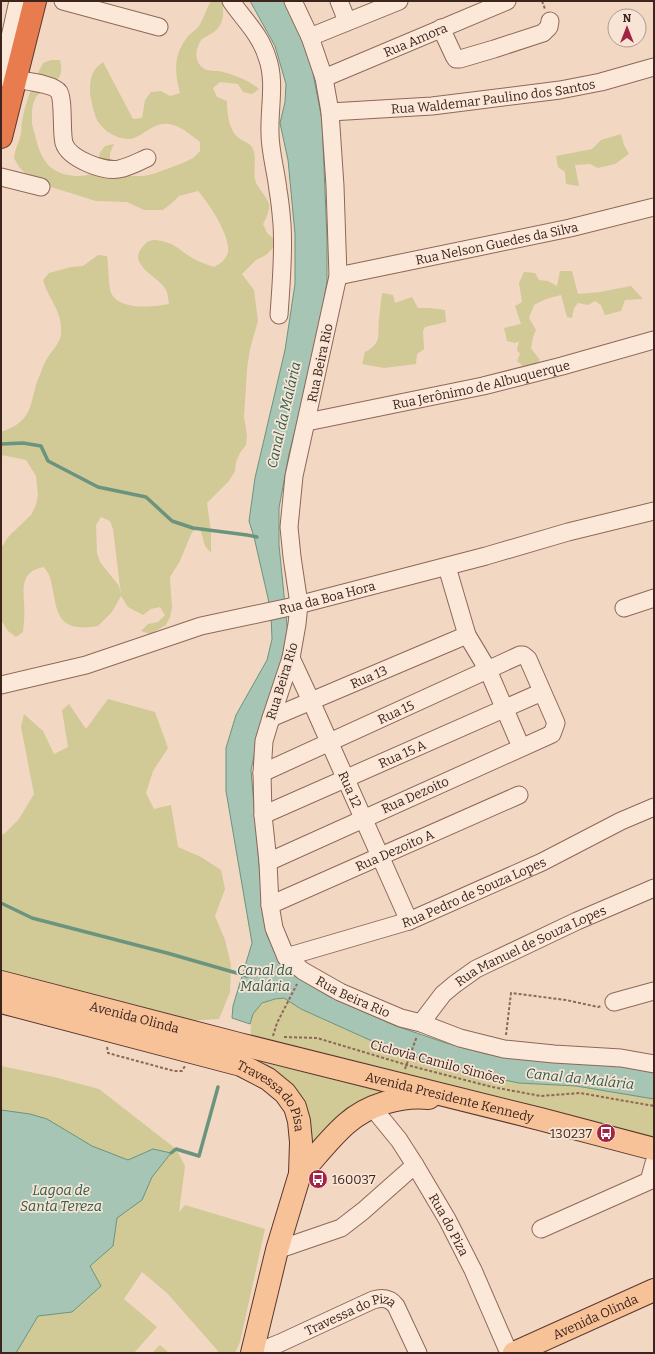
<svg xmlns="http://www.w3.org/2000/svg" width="655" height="1354" font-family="Bitter,serif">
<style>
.green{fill:#d1c996;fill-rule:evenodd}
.water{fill:#a6c5b4;stroke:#6b947f}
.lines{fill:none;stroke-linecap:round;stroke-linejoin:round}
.stream{stroke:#6b947f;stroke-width:3.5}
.minor-casing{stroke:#8e6758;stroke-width:19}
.major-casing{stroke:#5c362d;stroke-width:24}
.highway-casing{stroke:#5c362d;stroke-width:24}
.path{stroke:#8e6758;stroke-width:2;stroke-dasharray:3 2;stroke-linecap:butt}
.minor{stroke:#fce8d8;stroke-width:17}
.major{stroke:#f8c299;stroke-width:22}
.highway{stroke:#e87c4e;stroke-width:22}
.labels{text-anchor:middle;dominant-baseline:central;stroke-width:3.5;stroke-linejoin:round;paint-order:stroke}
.street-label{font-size:13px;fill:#3d251d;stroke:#f8e4d4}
.poi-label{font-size:13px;fill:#3d251d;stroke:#f8e4d4;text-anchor:end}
.water-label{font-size:14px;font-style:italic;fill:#2b5e4e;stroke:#f8e4d4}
</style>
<rect width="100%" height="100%" fill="#f2d8c3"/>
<!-- green -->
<g class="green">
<path d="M211 1 222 2C225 15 223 27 211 34 208 36 204 37 202 39 198 44 195 53 197 59 198 64 202 68 207 70 211 71 215 71 219 71 233 74 248 80 259 89L252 94 243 92 238 84 220 82 213 88 217 97 227 101C227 113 229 131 239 138 244 142 251 143 253 149 257 159 253 170 255 180 258 189 266 195 269 204 270 210 266 219 263 224L267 233 274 239 273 248 266 255 256 260 242 274 254 290 258 321 250 349 247 369 244 417 247 435 246 445 240 453 236 462 235 471 229 481 207 503 211 532V553L205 546 200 528 192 532 180 561 170 577 172 608 170 617 166 625 150 634 141 631 148 624 158 622 165 615 160 607 151 609 143 615 128 607 121 596 112 612 98 626C90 627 79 629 70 625 53 619 55 589 49 575 48 573 46 570 44 567 22 571 23 585 24 603 25 613 24 622 23 632L16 637 8 631 1 620V548L9 536 31 515 36 505 38 495 36 476 26 460 1 455V432C10 429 18 425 24 418 31 410 32 399 35 389 36 383 39 377 41 372 43 365 47 358 51 353 55 347 60 342 61 334 63 311 49 301 43 280L49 273 71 267 83 266 98 255 107 256C109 266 108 285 111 293 120 311 153 307 169 304 168 298 168 291 164 287 154 274 125 263 145 244 150 238 159 240 165 242 174 244 179 249 186 254 195 260 204 264 214 267 220 264 224 261 227 255 234 240 208 202 198 191L179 196 172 203 163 210H144L127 202 96 201 51 187 34 178 25 173 19 167 14 158C15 149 19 142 21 134 22 130 21 126 22 122 25 103 34 80 43 63L51 60H60C64 76 58 81 45 90 42 92 38 94 36 97 31 105 32 116 32 124 33 129 35 134 36 139 42 163 52 175 78 176 83 176 91 175 95 171 99 166 98 159 100 153 101 151 103 148 105 146L114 144 110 153V162L124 176H143L153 174 183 163 193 158 200 151V142C191 135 180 125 168 124 155 122 145 134 134 138 122 142 106 133 99 123 95 119 90 97 90 91 90 77 92 70 103 62L133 119 142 118 145 100 151 92 161 91 170 96 180 93C175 74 173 56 186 39 189 34 195 31 199 26 204 18 206 9 211 1ZM101 517 110 521 113 529 121 595 119 586 100 562 97 553 96 525Z"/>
<polygon points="621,134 624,145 629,154 615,164 598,168 590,164 575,165 579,186 566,184 565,172 558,167 556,156 592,149 601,140"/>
<polygon points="560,271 572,271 578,294 600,292 631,286 643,299 625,300 621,311 605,315 601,305 595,301 588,305 578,303 574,308 572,318 567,317 561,295 546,299 534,305 529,318 536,330 533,337 531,348 540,360 529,371 517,361 520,354 517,350 519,341 515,343 507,341 504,328 521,324 515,306 522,302 519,283 524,272 535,273 539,280 548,281 557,286"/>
<path d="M382 293 393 295 395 303 412 297 418 308H430L445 310 446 322 425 327 423 331 424 349 417 354 416 364 384 368 362 364 365 352C383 342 377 336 379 319 380 310 381 302 382 293Z"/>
<polygon points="108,699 155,712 168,748 153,771 146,793 154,809 171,805 178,847 201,857 221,870 225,889 215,916 225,940 231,965 230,992 219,1019 184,1021 137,1005 67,989 1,971 1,834 4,834 19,819 34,794 21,727 24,714 43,731 54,754 68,747 62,710 69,704 86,729"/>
<path d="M285 998 301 1009 392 1050 460 1071 519 1083 576 1086 654 1099V1141L251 1039C249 1011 255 1001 285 998Z"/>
<polygon points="237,1057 389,1091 307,1154 304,1115"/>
<polygon points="1,1066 54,1077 99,1089 176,1149 185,1166 179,1212 185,1205 265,1229 240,1342 235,1353 216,1353 218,1351 167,1293 142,1272 124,1299 157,1327 134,1353 1,1353"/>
<polygon points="160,1345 169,1353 152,1353"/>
</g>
<!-- water -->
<g class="water">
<polygon points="250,1 285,1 307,42 322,120 327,238 327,282 316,348 289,454 279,508 279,545 289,645 257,742 251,770 262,899 267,935 275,952 292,974 328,996 396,1026 446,1043 487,1054 521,1059 615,1064 654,1070 654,1099 576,1086 519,1083 460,1071 392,1050 301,1009 284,998 275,999 262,1003 253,1014 250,1024 232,1018 233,1006 252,943 226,791 226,748 236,715 267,660 272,639 271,616 268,598 254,537 249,521 255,478 285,350 295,284 295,234 288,160 280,123 285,102 286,84 275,46"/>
<polygon points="1,1110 30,1114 47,1119 92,1146 128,1160 153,1149 171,1153 152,1177 142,1200 117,1218 113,1246 90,1266 101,1286 72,1312 38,1316 16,1353 1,1353"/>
</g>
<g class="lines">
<!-- stream -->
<g class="stream">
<polyline points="1,444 23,443 41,446 48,461 98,487 146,497 172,521 193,528 247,535 257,537"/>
<polyline points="1,903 32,918 167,953 247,976"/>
<polyline points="171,1153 176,1149 199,1156 218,1087"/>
</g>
<defs>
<g id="minor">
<polyline points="63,1 159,27"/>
<path d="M231 1C244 20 260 34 267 57 276 81 269 108 270 133 270 152 276 171 278 190 280 201 281 212 282 224 284 254 281 285 279 315"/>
<path id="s1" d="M293 1 310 37 324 78 330 112 335 186 338 276 294 476 289 527 292 557 299 604 297 624 291 658 271 718 264 741 262 773 263 815 268 862 270 905 274 928 286 957 303 971 340 992 401 1018 421 1023 460 1038 504 1049 554 1054 621 1058 654 1064"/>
<polyline points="339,1 347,21"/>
<polyline points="441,28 454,56 456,59 460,59 494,49 543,33 549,27 550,21"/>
<polyline points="310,37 399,1"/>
<polyline points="1,78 18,1"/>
<path id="s2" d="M324 78 507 1"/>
<path d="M15 79C24 81 54 84 59 92 64 101 61 132 64 143 69 159 104 172 119 169 129 167 138 162 147 158"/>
<path id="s3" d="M330 112 432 106 560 90 601 82 654 67"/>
<polyline points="1,177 41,187"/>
<path id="s4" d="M338 276 570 228 654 207"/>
<path id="s5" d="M307 422 483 386 562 366 654 340"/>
<polyline points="447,567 467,635 488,670 521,747"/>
<polyline points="624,608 654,598"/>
<path id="s6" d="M291 658 311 701 409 921"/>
<path id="s7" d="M1 685 86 665 201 626 290 607 486 556 568 532 654 511"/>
<path id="s8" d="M271 718 467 635"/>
<path id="s9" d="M262 773 520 655H523L528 659 556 723 552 734 268 862"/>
<path id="s10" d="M263 815 542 692"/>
<path id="s11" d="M270 905 519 795"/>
<path id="s12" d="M286 957 409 921 542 862 621 821 654 807"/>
<polyline points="614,1002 654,991"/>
<path id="s13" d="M421 1023 443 994 455 984 476 969 577 921 654 888"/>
<path id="s14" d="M372 1107 399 1140 415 1165 447 1219 473 1270 509 1353"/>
<polyline points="541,1229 649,1181 654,1163"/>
<polyline points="277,1250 341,1228 363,1211 415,1165"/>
<path id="s15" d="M255 1353 280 1343 373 1300C383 1297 390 1298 396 1306L418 1353"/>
</g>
<g id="major">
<path id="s16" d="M1 982 239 1044 540 1119 654 1149"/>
<path id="s17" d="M1 1002 241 1065 268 1079 285 1093 295 1107 299 1121 301 1142 300 1174 277 1250 252 1353"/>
<path d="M300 1174C315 1158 329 1139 346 1124 367 1105 401 1095 429 1098"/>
<path id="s18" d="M514 1353 654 1290"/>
</g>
<polyline id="highway" points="1,137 35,1"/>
</defs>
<!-- minor casing -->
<use href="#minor" class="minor-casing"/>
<!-- major casing -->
<use href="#major" class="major-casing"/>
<!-- highway casing -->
<use href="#highway" class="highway-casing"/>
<!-- path -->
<g class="path">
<polyline points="542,1 545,9"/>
<polyline points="506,1035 511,993 566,1000 598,1007 601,1006"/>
<polyline points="273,1036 277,1023 297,984"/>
<polyline points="284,1037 317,1038 407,1065 492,1087 541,1096 580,1093 654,1106"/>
<polyline points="107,1047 108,1053 115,1055 174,1071 182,1071 185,1066"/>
<polyline points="405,1069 417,1036"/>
</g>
<!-- minor -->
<use href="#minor" class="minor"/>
<!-- major -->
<use href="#major" class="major"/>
<!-- highway -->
<use href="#highway" class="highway"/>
</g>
<!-- icons -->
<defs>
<symbol id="bus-disc" viewBox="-11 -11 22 22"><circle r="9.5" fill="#a32345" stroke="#f8e4d4"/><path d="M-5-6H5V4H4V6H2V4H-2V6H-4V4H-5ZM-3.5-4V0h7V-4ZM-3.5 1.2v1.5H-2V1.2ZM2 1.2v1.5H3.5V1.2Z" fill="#fff"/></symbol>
</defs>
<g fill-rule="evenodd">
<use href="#bus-disc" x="595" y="1122" width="22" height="22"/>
<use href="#bus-disc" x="307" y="1168" width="22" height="22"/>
</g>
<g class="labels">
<!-- street labels -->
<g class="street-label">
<text stroke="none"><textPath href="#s2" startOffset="99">Rua Amora</textPath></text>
<text stroke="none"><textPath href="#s3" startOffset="164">Rua Waldemar Paulino dos Santos</textPath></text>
<text stroke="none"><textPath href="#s4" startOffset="162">Rua Nelson Guedes da Silva</textPath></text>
<text transform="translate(320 363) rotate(-78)">Rua Beira Rio</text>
<text stroke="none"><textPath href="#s5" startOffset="178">Rua Jerônimo de Albuquerque</textPath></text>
<text stroke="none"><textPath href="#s7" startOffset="338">Rua da Boa Hora</textPath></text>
<text stroke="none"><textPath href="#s8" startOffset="106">Rua 13</textPath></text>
<text transform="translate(282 681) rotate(-73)">Rua Beira Rio</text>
<text stroke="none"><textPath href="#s9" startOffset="147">Rua 15</textPath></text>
<text stroke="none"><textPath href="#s10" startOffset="152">Rua 15 A</textPath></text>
<text stroke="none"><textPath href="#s6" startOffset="144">Rua 12</textPath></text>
<text transform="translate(415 795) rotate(-24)">Rua Dezoito</text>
<text stroke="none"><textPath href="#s11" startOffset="136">Rua Dezoito A</textPath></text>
<text stroke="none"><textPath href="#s12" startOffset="199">Rua Pedro de Souza Lopes</textPath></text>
<text stroke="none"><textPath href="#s13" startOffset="137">Rua Manuel de Souza Lopes</textPath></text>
<text stroke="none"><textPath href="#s1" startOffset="1055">Rua Beira Rio</textPath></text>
<text stroke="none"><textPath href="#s16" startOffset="138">Avenida Olinda</textPath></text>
<text transform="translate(438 1062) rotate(15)">Ciclovia Camilo Simões</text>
<text stroke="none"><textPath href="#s16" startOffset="463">Avenida Presidente Kennedy</textPath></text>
<text stroke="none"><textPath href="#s17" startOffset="294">Travessa do Pisa</textPath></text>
<text stroke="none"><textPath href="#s14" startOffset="141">Rua do Piza</textPath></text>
<text stroke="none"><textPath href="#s18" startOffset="89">Avenida Olinda</textPath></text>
<text stroke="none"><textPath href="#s15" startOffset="104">Travessa do Piza</textPath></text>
</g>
<!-- poi labels -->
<g class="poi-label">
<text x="592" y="1133">130237</text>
<text x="332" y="1179" text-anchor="start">160037</text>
</g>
<!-- water labels -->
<g class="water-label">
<text transform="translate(284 415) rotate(-77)">Canal da Malária</text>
<text x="265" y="970">Canal da<tspan x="265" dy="16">Malária</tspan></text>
<text transform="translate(580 1079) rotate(6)">Canal da Malária</text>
<text x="61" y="1190">Lagoa de<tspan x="61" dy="16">Santa Tereza</tspan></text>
</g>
</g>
<!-- border -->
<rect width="655" height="1354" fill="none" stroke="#3d251d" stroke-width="4"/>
<!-- north arrow -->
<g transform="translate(627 28)"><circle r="19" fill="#f8e4d4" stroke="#ad988b"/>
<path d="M0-3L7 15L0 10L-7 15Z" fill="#a32345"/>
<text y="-6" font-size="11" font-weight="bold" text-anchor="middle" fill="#3d251d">N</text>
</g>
</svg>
